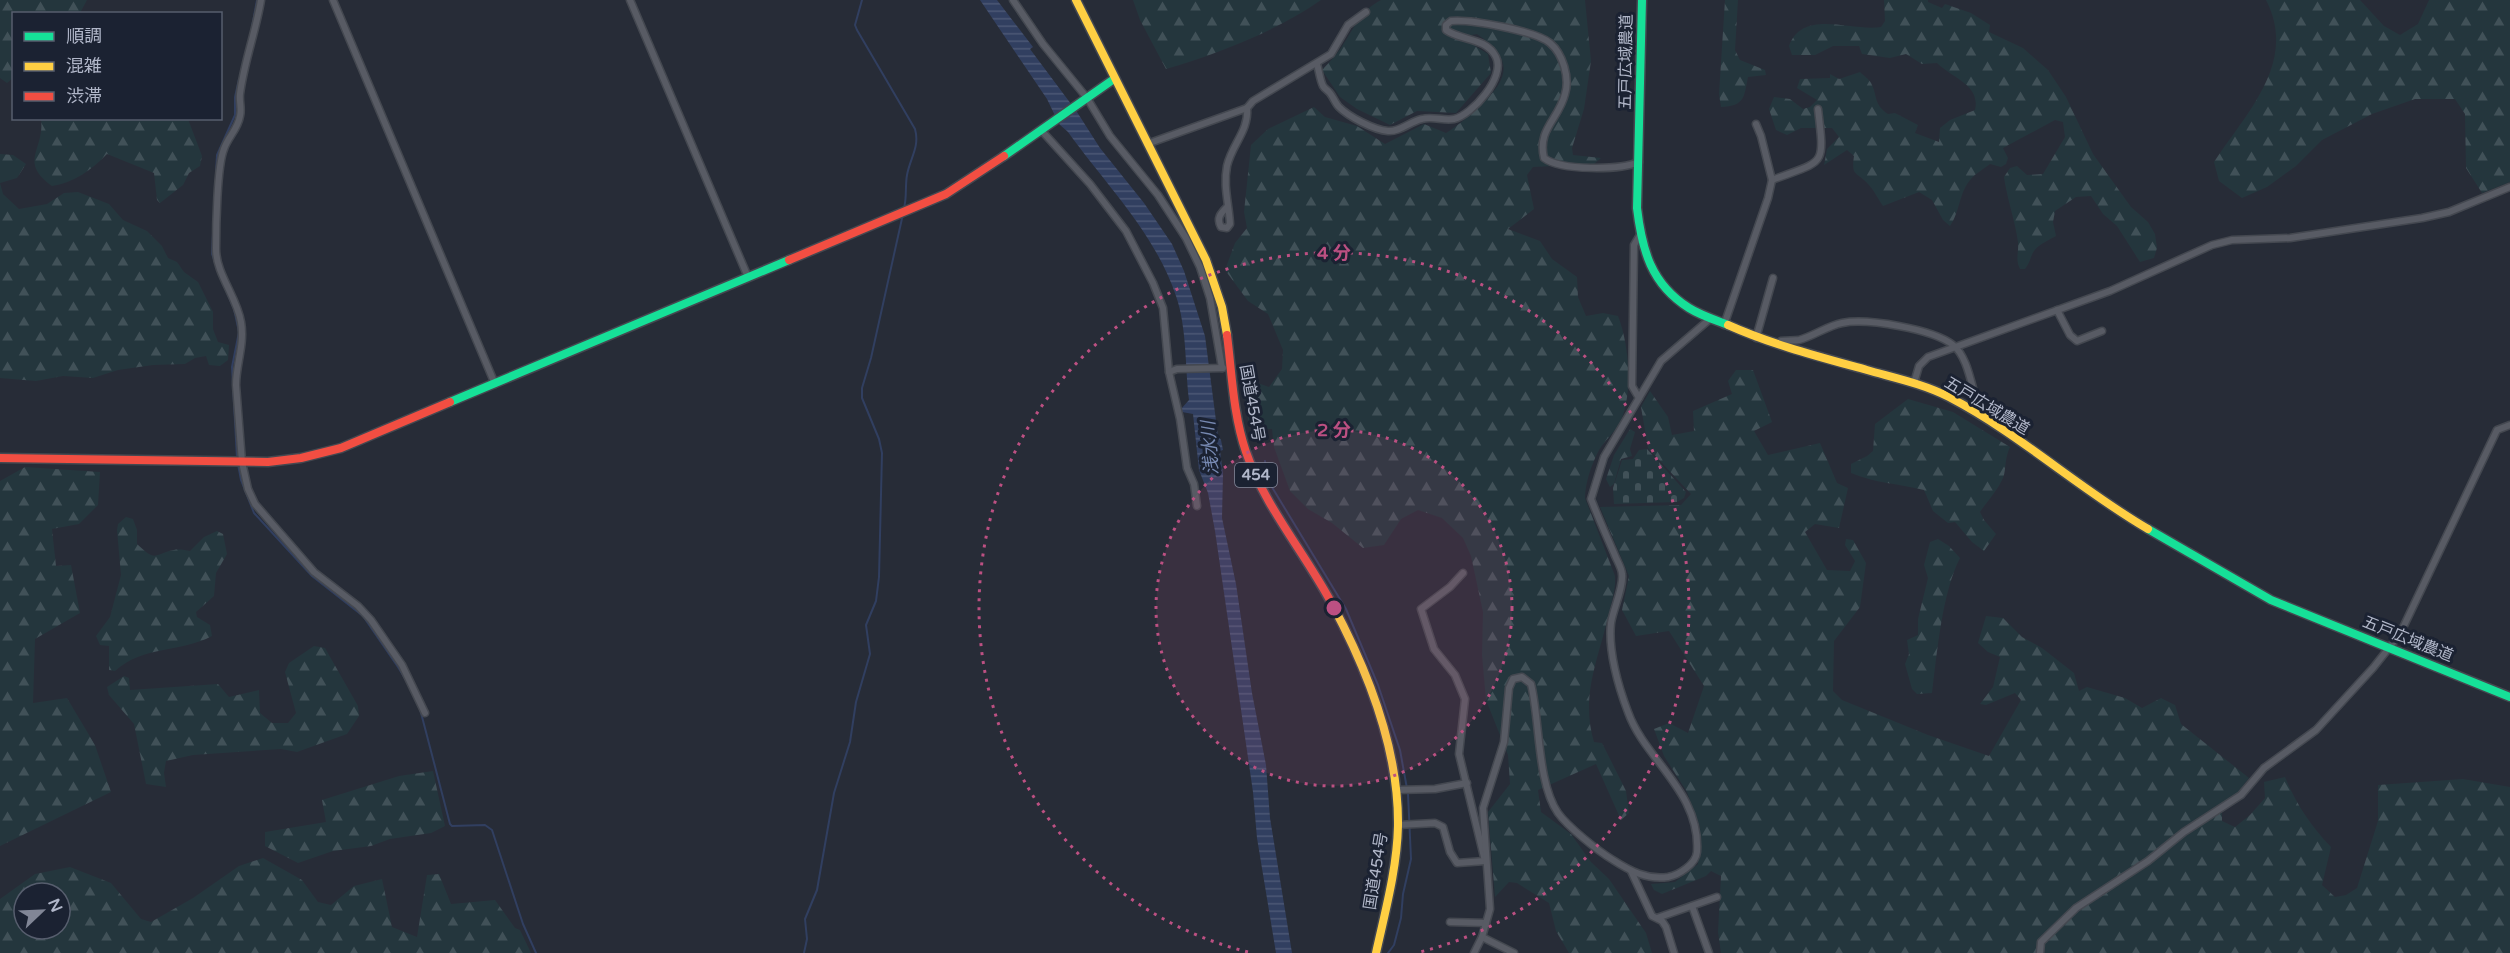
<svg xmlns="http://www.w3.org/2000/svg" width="2510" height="953" font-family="'Varela Round','Noto Sans JP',sans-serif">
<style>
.forest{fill:url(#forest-firs);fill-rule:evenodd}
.cemetery{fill:url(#cemetery-stones)}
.water{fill:url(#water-rules)}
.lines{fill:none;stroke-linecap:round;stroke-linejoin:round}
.stream{stroke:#313f60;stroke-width:2}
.street-casing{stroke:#444850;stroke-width:9}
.fast-casing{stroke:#444850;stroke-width:11}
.slow-casing{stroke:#444850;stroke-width:11}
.jam-casing{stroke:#444850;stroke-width:11}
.street{stroke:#585b64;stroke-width:6}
.fast{stroke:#16e098;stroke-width:8}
.slow{stroke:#ffcf43;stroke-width:8}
.jam{stroke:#f24e42;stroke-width:8}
.ring{fill:none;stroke:#bc5082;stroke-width:3;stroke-dasharray:3 6}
.labels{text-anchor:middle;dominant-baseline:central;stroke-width:6;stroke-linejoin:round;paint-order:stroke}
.shield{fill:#1b2232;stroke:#848a9c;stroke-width:1.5}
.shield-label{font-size:15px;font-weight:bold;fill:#b1b7c9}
.street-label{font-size:16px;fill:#b1b7c9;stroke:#1b2232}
.water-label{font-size:18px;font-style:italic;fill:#7789b2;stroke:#1b2232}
.centre{fill:#bc5082;stroke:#1b2232;stroke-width:3}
.ring-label{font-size:18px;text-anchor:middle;font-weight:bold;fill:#bc5082;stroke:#1b2232;stroke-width:6;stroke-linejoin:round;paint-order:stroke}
</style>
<defs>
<pattern id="forest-firs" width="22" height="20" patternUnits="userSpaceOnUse" patternTransform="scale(1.5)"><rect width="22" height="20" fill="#24363d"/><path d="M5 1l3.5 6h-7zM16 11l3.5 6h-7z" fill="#415158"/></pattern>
<pattern id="cemetery-stones" width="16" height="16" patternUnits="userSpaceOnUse" patternTransform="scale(1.5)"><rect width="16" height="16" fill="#24363d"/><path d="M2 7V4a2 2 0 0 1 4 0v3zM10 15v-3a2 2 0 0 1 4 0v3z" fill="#415158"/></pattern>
<pattern id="water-rules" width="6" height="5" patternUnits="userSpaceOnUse" patternTransform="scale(1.5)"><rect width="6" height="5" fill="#313f60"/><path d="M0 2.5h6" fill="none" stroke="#4c5875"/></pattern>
</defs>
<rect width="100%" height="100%" fill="#272c37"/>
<!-- forest -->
<g class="forest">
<polygon points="0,0 87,0 80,13 14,14 13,78 7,83 0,78"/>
<path d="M1133 0H1321C1277 31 1217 54 1166 69L1140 20Z"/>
<path d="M1381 0H1585L1591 61 1584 109 1572 148 1573 155 1601 158 1594 164 1533 167 1527 175 1534 209 1508 229 1540 241 1552 259 1577 277 1578 297 1586 316 1603 313 1618 316C1629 343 1634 397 1619 424 1614 433 1605 440 1599 450 1592 463 1585 483 1585 498L1615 576C1616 589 1612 600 1609 613 1599 658 1580 695 1594 742L1602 743 1626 791 1629 813 1621 820 1596 764 1538 790 1541 812 1571 834 1591 862 1609 879 1646 933 1652 953H1569L1556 931 1549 903 1517 883 1509 882 1495 897 1488 812 1510 784 1508 755 1486 700 1482 655 1483 612 1471 556 1463 538 1442 518 1418 510 1401 519 1384 545 1363 548 1332 523 1308 509 1290 491 1274 447 1272 429 1254 430 1249 424 1243 388 1252 381 1269 387 1282 369 1283 350 1268 314 1248 301 1225 270 1235 243 1247 228 1244 212 1251 145 1268 129 1314 107 1325 117 1357 126 1385 144 1424 124 1446 133C1459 125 1469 116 1480 106 1510 77 1514 60 1477 34L1466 36 1475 46 1488 54 1491 73 1456 113 1417 111 1390 125 1357 109 1340 97 1322 70C1329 63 1336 55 1341 48 1353 30 1361 10 1381 0Z"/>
<path d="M1725 0H1738L1735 50 1740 60 1765 70 1766 75 1748 77C1744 97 1745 106 1721 107L1719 94Z"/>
<path d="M1884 0H1928V2L1942 8 1945 4 1971 13 1990 25 1989 32 2023 48 2048 70 2066 97 2093 154 2131 207 2148 222 2155 234 2157 248 2154 258 2140 262 2117 226 2103 214 2091 196 2076 197 2055 211 2053 222 2056 236C2049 240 2039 244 2034 251 2030 257 2031 261 2025 269H2020C2015 259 2019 253 2018 242 2015 220 2007 199 2004 177L2010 168 2017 166 2027 175 2043 174 2065 137 2063 122 2055 120 2003 148 2008 158 2006 164 2001 167 1990 164C1984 169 1976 173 1971 179 1959 192 1960 212 1950 226L1943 220 1932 200 1919 192 1883 206C1878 199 1874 190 1868 184 1856 171 1851 177 1854 156L1847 150 1824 165 1827 149 1839 137 1832 128H1801L1787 135 1776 130 1769 109 1774 97 1790 99 1803 109 1810 107 1817 100 1797 88 1800 79 1830 78V74L1839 79 1860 72C1863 75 1869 79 1871 83 1878 96 1873 104 1888 114L1895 113 1918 125 1915 133 1939 142 1940 128 1950 120 1975 110C1981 85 1952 78 1937 63L1922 64 1906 54 1890 58 1862 54 1859 46H1833L1815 55H1792L1789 46C1803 8 1851 32 1881 27L1885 21Z"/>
<path d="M2266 0H2360L2384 26 2400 35 2418 24 2429 0H2510V182L2482 193 2466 168 2465 114 2455 99H2415L2372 114 2322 140 2296 166 2267 187 2242 198 2219 181 2214 162C2247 112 2298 62 2266 0Z"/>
<path d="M41 119H188L202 156 200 166 189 173 183 185 160 203 157 200 154 173 107 154C92 170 73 183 52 186 18 161 45 150 41 119Z"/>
<polygon points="0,154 13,155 26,164 17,178 0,183 3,194 19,209 47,204 64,193 78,192 109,204 123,220 147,231 162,246 168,258 177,262 184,272 198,282 213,312 213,329 218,342 229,345 228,360 220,366 209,365 206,356 195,358 185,364 153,365 118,370 93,378 63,376 36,381 0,378"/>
<path d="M1736 370H1753L1772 422 1754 431 1768 455 1820 443 1837 483 1848 488 1839 528 1815 524 1805 532 1827 570 1850 571 1855 561 1845 545 1846 539 1853 540 1866 563 1860 607 1834 641 1833 691 1842 700 1928 735 1989 756 2021 700 2015 693 1986 705 1980 704 1993 687 2000 657 1988 652 1978 643 1986 616 2003 618 2022 637 2042 648 2074 673 2079 691 2087 687 2125 698 2142 708 2161 698 2175 705 2181 724 2249 778 2222 812V821L2235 827 2250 815 2265 798 2264 782 2285 777C2296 804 2311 826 2331 847L2322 885 2335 897 2346 895 2357 888 2378 821V785L2463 779 2510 787V953H1721L1718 932 1721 876 1711 871 1706 876 1662 894 1654 890 1651 884 1675 882 1698 864 1700 827 1687 792 1664 756 1654 729 1669 723 1688 733 1704 686 1669 631 1636 636 1622 610 1629 576 1600 507 1681 505 1691 494 1648 448 1641 407 1650 391 1668 417 1672 435 1694 431 1693 411 1732 394 1728 381Z"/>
<path d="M1908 399 1953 412 2010 447C2005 458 2006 466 2004 475 2000 488 1988 500 1980 512L1984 520 1996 534 1984 551 1972 542 1955 522 1948 523 1933 511 1924 490C1900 484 1874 483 1851 473V464L1867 456 1873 451 1875 424Z"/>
<polygon points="1630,429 1635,432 1630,449 1632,456 1621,459 1614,484 1610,487 1606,479 1614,455"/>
<polygon points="25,467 100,472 98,505 79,524 52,529 56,566 71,565 80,613 35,639 33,703 67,698 95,745 111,792 0,846 0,481"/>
<path d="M126 517 133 519 137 530V544C157 563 153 554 174 550 178 549 185 550 190 551L204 537 217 531 223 534 227 554 216 573 214 596 196 612 197 617 210 625 212 636C180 653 144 645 115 671L109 670V646L100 645 96 636 110 617 121 575 117 530 118 524Z"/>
<path d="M1938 539 1949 546 1960 558C1942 593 1937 654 1932 693L1917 694 1912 689 1905 664 1909 654 1907 640 1918 635V619L1928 578 1924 565 1930 542Z"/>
<polygon points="314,646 325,648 358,706 359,716 347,734 297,752 281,749 193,755 166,761 164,773 166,787 146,784 134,724 109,695 107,687 124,676 129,678 130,690 218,684 229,697 259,690 260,713 272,723 288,723 296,713 285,672 289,663"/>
<polygon points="433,771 445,826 431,833 390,839 371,846 333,851 298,863 265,846 265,832 326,822 322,800 399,776"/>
<path d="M263 858 302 880 318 902 331 905 354 886 382 879 392 927 417 937 427 875 439 874 451 904 495 900 515 928 520 930 531 953H0V899L35 874 70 867 111 883 141 919 151 922 193 898 239 866ZM24 893H60V929H24Z"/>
</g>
<!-- cemetery -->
<polygon class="cemetery" points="1647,449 1686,492 1684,498 1677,502 1614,504 1613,488 1622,460 1633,459 1639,450"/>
<!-- water -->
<path class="water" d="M980 0H997L1033 47 1030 49 1077 112 1100 148 1144 203 1172 244 1184 271 1205 336 1218 436 1221 440 1223 450 1220 451 1223 474 1222 518 1236 584 1252 693 1266 765 1270 818 1292 953H1276L1257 838 1253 792 1215 531 1208 493 1199 470 1193 414 1182 412 1181 409 1189 400C1185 366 1187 328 1176 296 1155 233 1106 185 1068 132L1059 124 1047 99Z"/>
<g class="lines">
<!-- stream -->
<g class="stream">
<path d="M862 0 855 25 857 30 915 129C920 147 910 158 907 175 905 186 907 197 904 208"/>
<polyline points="252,27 257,0"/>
<polyline points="216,173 217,155 235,115 235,97 239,79"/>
<polyline points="214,212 212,254 217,268"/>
<polyline points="226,290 234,309 239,332 232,367 237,458"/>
<polyline points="1265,461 1267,479 1346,609 1378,685 1400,750 1408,794 1411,859 1403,894 1401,918 1394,945 1388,953"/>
<polyline points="238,464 241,480 254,513 312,576 363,616 398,667 409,685"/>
<polyline points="420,709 450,824 452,826 485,825 492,830 523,924 536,953"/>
<polyline points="804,953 807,939 805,919 817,890 834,793 850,742 856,702 870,654 866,625 876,601 879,577 882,453 879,439 862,398 862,388 871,358 903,214"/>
</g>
<defs>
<g id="street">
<path d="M261 0C256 31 244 62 240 94 239 101 242 109 240 116 238 129 228 137 224 149 217 166 216 228 216 249 216 274 237 297 241 322 245 344 236 364 236 385L242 462 248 489 255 504 314 572 358 606 371 620 402 665 425 713"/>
<polyline points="333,0 495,384"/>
<polyline points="630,0 748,277"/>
<polyline points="1013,0 1043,44 1087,98 1110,136 1158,195 1186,238 1200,267 1210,298 1222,368"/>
<path d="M1317 64C1319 71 1320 80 1323 86 1325 89 1326 89 1329 92 1333 96 1335 103 1339 107 1349 117 1374 130 1388 131 1400 132 1411 121 1422 119 1432 116 1444 121 1454 119 1472 115 1506 77 1496 57 1486 37 1461 41 1446 30V25L1451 21C1470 19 1536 31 1550 43 1563 54 1570 78 1565 94 1559 119 1537 129 1544 158 1561 171 1620 170 1639 162"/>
<polyline points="1041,130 1090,184 1126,231 1153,283 1163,308 1169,372 1180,419 1187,468 1194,484 1197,506"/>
<polyline points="1147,144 1247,108 1253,101 1331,54 1348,25 1366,12"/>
<path d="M1772 180C1825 160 1825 168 1818 109"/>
<path d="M1227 207C1221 213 1216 218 1221 227L1227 228 1230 224C1229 204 1223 186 1227 166 1232 144 1249 131 1247 108"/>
<polyline points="2057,310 2070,335 2077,341 2102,331"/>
<polyline points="1724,325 1768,198 1772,180 1761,136 1756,124"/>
<polyline points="1756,338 1773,278"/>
<path d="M1781 341C1787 340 1793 341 1799 340 1814 336 1827 326 1842 323 1867 318 1933 329 1953 345 1967 356 1971 383 1976 399"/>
<polyline points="1169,372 1177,369 1223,368"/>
<polyline points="1914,383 1919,366 1928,357 2110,291 2212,245 2232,240 2290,238 2422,218 2449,212 2510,187"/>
<polyline points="1639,398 1632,386 1634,245 1640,235"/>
<polyline points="1463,573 1450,587 1421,609 1434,649 1455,675 1465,699 1459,754 1484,857"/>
<polyline points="1397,790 1435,789 1467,783"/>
<polyline points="1398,825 1435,823 1443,827 1450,852 1457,863 1485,861"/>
<polyline points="1631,871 1652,916 1662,921 1666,927 1674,953"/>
<polyline points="1692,906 1709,953"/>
<polyline points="1657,918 1717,897"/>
<polyline points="1450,922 1486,923"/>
<polyline points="1482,937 1514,953"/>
<path d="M1474 953 1482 937 1490 909 1483 808 1504 742 1509 688 1513 679 1522 677 1531 684C1540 720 1537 783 1558 813 1568 827 1598 851 1613 860 1630 871 1647 880 1668 877 1679 875 1696 864 1697 852 1701 792 1645 760 1628 712 1618 686 1608 650 1611 623 1613 609 1624 587 1622 574 1622 568 1616 559 1614 553 1606 535 1598 517 1591 499L1604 457 1661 361 1711 318"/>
<polyline points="2040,953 2041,942 2076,908 2148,861 2184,832 2241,795 2264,768 2316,730 2373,668 2400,634 2497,430 2510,425"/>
</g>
<g id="fast">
<path d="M1642 0 1637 208C1642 250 1651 284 1689 308 1700 315 1715 320 1728 325"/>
<polyline points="1004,156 1114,79"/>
<polyline points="450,402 789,260"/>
<polyline points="2148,529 2271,600 2510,697"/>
</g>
<g id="slow">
<polyline points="1076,0 1206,260 1222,307 1227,335"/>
<path d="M1728 325C1773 345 1820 357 1867 370 1895 378 1924 384 1949 397 2020 434 2079 489 2148 529"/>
<path d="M1332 604C1368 671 1399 749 1398 826 1397 869 1385 912 1376 953"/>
</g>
<g id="jam">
<polyline points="789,260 946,194 1004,156"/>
<path d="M1227 335C1232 374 1233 414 1246 452 1265 507 1305 553 1332 604"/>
<polyline points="0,458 268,462 301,458 341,448 450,402"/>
</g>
</defs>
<!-- street casing -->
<use href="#street" class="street-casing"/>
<!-- fast casing -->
<use href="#fast" class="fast-casing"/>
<!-- slow casing -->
<use href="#slow" class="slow-casing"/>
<!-- jam casing -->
<use href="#jam" class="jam-casing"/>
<!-- street -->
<use href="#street" class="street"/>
<!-- fast -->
<use href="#fast" class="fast"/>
<!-- slow -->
<use href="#slow" class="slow"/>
<!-- jam -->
<use href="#jam" class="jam"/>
</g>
<!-- distance rings -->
<circle cx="1334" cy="608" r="178" fill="#bc5082" fill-opacity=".12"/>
<g class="ring">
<circle cx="1334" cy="608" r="178"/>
<path d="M1248 952A355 355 0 1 1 1420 952"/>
</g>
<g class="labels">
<!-- shield labels -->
<rect class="shield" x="1235" y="463" width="42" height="24" rx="4.5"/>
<g class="shield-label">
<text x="1256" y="475">454</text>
</g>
<!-- street labels -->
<g class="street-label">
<text transform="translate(1626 62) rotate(-89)">五戸広域農道</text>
<text transform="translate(1252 403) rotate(80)">国道454号</text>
<text transform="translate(1987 406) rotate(31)">五戸広域農道</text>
<text transform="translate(2408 639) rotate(22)">五戸広域農道</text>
<text transform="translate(1376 871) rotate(-81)">国道454号</text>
</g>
<!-- water labels -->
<g class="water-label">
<text transform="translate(1210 448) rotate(-94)">浅水川</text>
</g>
</g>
<circle cx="1334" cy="608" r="9" class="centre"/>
<g class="ring-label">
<text x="1334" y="259">4 分</text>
<text x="1334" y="436">2 分</text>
</g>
<!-- legend -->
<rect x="12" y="12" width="210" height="108" fill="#1b2232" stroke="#575e6e" stroke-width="1.5"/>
<rect x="24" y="32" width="30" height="9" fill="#16e098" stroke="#575e6e" stroke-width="1.5"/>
<text x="66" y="42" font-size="18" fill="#b1b7c9">順調</text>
<rect x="24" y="62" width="30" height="9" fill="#ffcf43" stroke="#575e6e" stroke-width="1.5"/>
<text x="66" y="72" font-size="18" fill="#b1b7c9">混雑</text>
<rect x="24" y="92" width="30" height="9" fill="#f24e42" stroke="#575e6e" stroke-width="1.5"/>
<text x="66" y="102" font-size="18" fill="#b1b7c9">渋滞</text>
<!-- north arrow -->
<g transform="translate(42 911) rotate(67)"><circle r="28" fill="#1b2232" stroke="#575e6e" stroke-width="1.5"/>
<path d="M0-4.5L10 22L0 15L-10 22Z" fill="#818696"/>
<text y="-9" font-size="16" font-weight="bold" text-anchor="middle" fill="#b1b7c9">N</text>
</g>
</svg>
